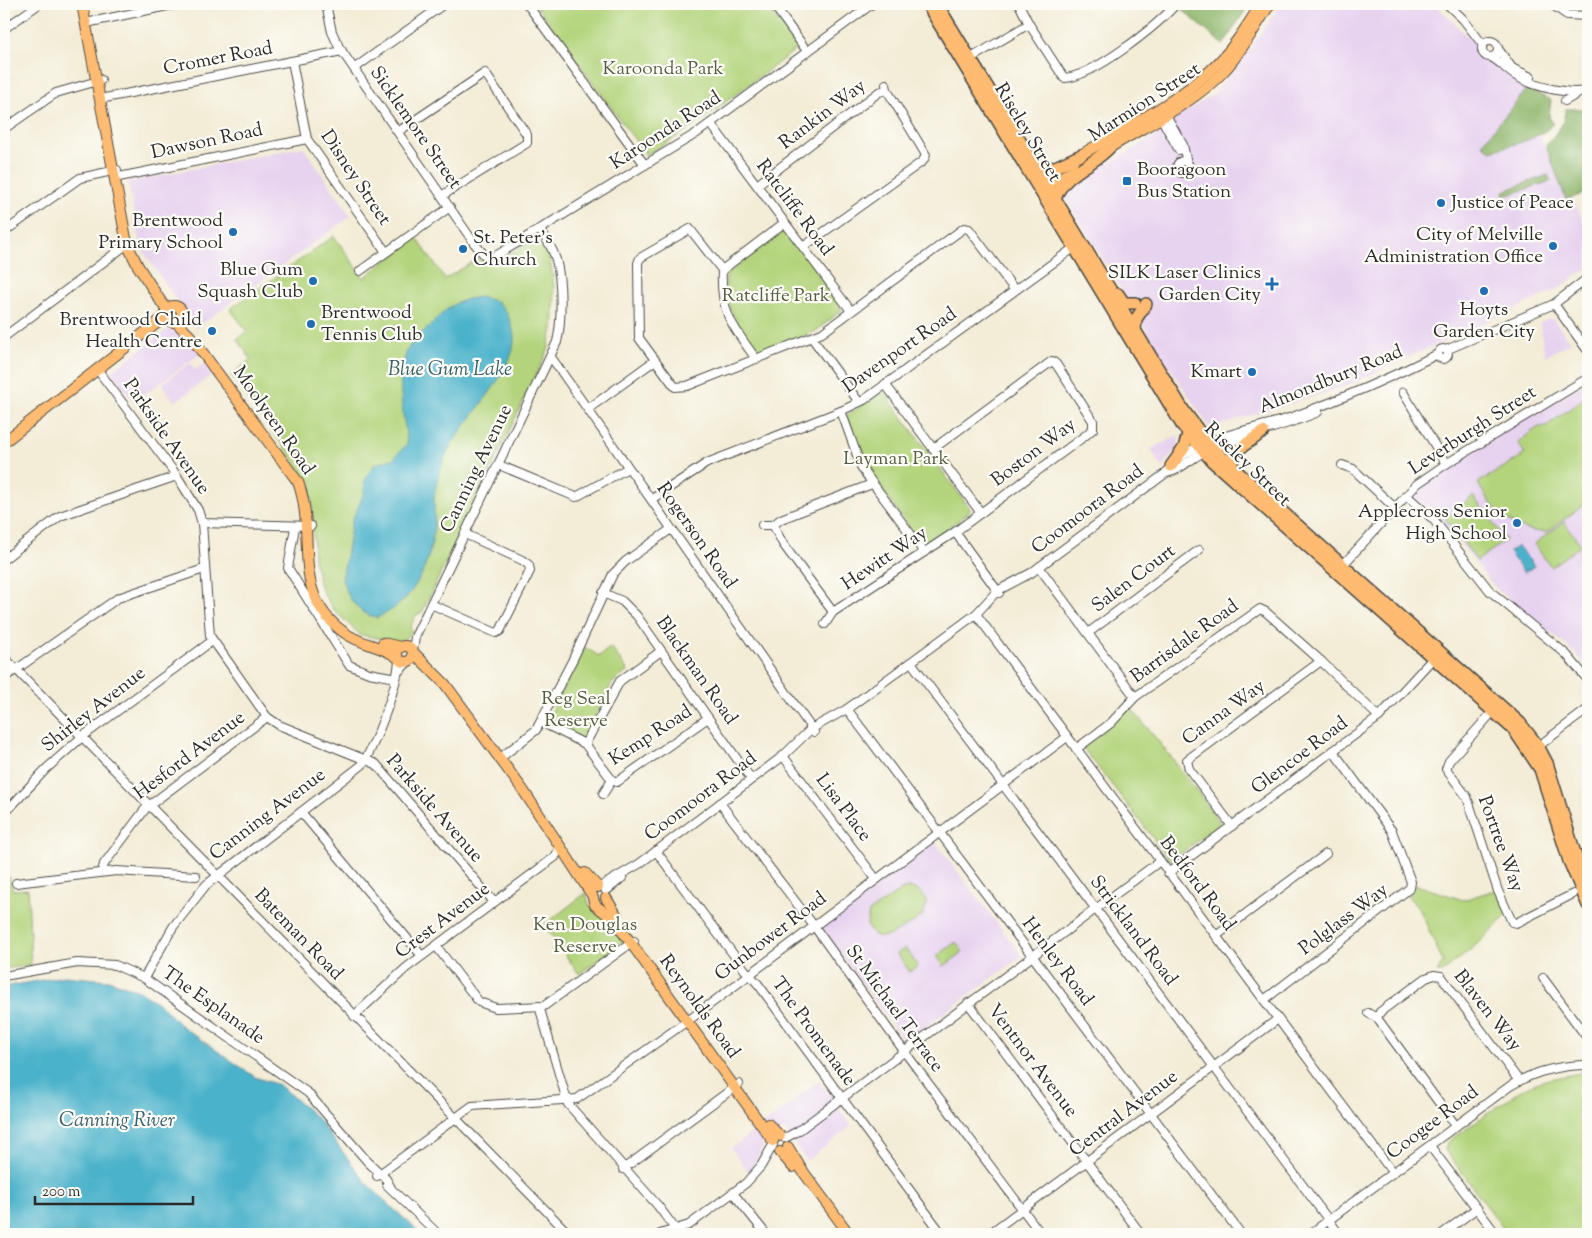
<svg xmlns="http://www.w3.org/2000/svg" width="1592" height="1238" font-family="'Sorts Mill Goudy',serif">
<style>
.built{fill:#e7d2ef}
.green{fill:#b3d47b;stroke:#6f8053}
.forest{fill:#8eb66b;stroke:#5c704b}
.water{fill:#4cb2cb;stroke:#3c6e7b}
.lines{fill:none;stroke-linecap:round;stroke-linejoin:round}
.minor-casing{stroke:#494845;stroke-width:10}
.major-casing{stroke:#494845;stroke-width:12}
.highway-casing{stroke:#494845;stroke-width:14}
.minor{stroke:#fff;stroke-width:8}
.major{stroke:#febb71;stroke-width:10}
.highway{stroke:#febb71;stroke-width:11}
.poi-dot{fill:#1f6fb2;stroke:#fdfcf7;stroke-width:2}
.labels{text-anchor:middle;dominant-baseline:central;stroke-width:4.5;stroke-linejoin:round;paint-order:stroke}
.street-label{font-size:19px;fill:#2b2b2b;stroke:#fdfcf7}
.park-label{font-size:19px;fill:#545e43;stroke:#fdfcf7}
.poi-label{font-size:19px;fill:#2b2b2b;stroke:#fdfcf7;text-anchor:end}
.water-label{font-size:20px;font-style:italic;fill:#38616b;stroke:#fdfcf7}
</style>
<rect width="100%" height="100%" fill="#fdfcf7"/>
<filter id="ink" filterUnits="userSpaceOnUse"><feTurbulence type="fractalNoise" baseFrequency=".02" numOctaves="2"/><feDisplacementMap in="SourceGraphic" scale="10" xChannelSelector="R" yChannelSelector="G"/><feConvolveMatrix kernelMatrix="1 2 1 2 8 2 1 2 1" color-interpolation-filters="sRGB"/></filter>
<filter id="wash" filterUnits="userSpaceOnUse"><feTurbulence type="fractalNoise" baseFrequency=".0096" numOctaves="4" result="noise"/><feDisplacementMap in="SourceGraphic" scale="20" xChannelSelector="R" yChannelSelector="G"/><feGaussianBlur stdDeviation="1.12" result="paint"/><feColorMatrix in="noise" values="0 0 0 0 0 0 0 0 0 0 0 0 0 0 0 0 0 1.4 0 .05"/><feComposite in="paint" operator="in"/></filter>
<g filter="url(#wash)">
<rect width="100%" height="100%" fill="#f3ecd6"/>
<!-- built -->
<g class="built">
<polygon points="1281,4 1435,4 1475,44 1475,56 1485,62 1489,61 1527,89 1483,145 1491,151 1539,135 1588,230 1588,268 1558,289 1346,386 1210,428 1157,348 1065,197 1068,188 1161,132 1174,119 1214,94 1248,52"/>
<polygon points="303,147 351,216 196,328 141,248 128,182"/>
<polygon points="1550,319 1553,319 1571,342 1545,356 1540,323"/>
<polygon points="178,328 201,353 134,402 111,372 167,330"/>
<polygon points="190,363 195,370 205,363 213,374 175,402 162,384"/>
<polygon points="1588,381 1588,669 1572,650 1496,589 1438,515 1416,499 1413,494 1417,484"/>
<polygon points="1179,435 1178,447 1162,467 1151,449"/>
<polygon points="935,842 1022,956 905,1042 821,927"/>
<polygon points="819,1081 851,1126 807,1161 785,1130 782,1130 764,1143 750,1174 731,1148 796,1101 795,1099"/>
</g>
<!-- green -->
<g class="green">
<polygon points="535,4 765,4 798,48 692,127 646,155"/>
<path d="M786 232 808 259 842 310 816 331 761 352 757 350C740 327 720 304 727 274L779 233Z"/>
<path d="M334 236 364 278 416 237 445 279 479 258 490 263 496 262 534 240C557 242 555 312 553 329 552 336 548 342 549 348L422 612 416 615 410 628 413 631 400 642 360 635 333 609 320 587 314 559 312 497 300 469 231 375 251 359 237 339 247 331 230 309Z"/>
<polygon points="883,391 970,509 968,513 928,544 919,540 866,469 846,416"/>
<path d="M1588 395V502L1547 532C1514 533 1492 510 1478 483L1525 454 1518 442 1537 428 1548 425Z"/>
<polygon points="1473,496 1506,540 1477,561 1445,518"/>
<polygon points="1564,522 1581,545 1551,567 1534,544"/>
<polygon points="584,647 599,656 611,647 628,671 612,683 584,741 547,721"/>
<polygon points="1130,707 1172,758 1220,823 1171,861 1083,748"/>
<polygon points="4,876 9,876 13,890 28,889 31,965 4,969"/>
<polygon points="1416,885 1463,900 1498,889 1507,915 1474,947 1443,972 1437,972 1443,962 1421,912 1408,896"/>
<path d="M908 888C920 888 931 899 924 912 920 919 912 923 905 927 892 935 874 946 867 924L869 912 901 890Z"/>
<polygon points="586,893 589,905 606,919 622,940 622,944 579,974 544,925"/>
<polygon points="956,942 963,952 944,966 937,956"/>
<polygon points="905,948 918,966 910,972 897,954"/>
<polygon points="1579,1073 1588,1073 1588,1234 1508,1234 1445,1150 1447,1142 1524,1088 1541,1081"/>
</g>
<!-- forest -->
<g class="forest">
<polygon points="1180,4 1240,4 1247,8 1223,45 1178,6"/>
<path d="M1527 89 1551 100 1549 117 1553 123C1544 138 1508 146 1491 151L1482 144Z"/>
<polygon points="1566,109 1588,109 1588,192 1566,200 1546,146 1562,125"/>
<polygon points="1548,175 1551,181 1505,196 1504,191"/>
</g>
<!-- water -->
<g class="water">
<path d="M480 297C485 298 493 300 498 303 507 309 513 326 514 337 517 372 459 424 445 457 440 468 435 485 434 497 434 507 435 518 434 528 430 566 414 603 376 618L362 612 350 599 342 580 352 521 364 493 365 480 375 464 393 459 407 444C404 413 394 379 408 349 412 340 425 331 432 324 449 306 456 300 480 297Z"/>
<polygon points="1518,546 1534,566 1524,573 1509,552"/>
<polygon points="64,976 109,980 139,991 161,1005 180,1025 255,1077 279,1085 317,1118 368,1185 421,1234 4,1234 4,987"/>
</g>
</g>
<g filter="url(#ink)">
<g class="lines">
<defs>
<g id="minor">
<polyline points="326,4 332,32 339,47 474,243 487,258 494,257 697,133 872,4"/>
<polyline points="527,4 645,165"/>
<polyline points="773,4 807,51"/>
<path d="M1019 4 1029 24 1064 78C1093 77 1157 26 1176 4"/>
<polyline points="1447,4 1463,19 1483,45"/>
<polyline points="1551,4 1567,15 1588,16"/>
<polyline points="86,23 177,4"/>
<polyline points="4,29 39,4"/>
<circle cx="1490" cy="49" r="8"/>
<polyline points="1499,50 1512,68 1531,77"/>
<path d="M1491 57C1501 62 1507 71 1516 76 1532 86 1571 96 1588 90"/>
<polyline points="292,61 307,139 386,252"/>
<polyline points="966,61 1029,24"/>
<polyline points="355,68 444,4"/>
<polyline points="100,99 342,51"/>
<polyline points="1565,101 1579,93"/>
<polyline points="1163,110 1183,145 1187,163"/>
<polyline points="1159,114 1179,150"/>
<polyline points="711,124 851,311"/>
<polyline points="4,129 56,93 101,80"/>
<polyline points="399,131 485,73 527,135 527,143 443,195"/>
<circle cx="1183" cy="167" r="6"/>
<polyline points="114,178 307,139"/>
<polyline points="757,185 879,92 887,90"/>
<polyline points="4,232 80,178 117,170"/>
<polyline points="803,247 923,161 926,155 887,90 886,84"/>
<polyline points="722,270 690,229 640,258 638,263 639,338 675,387 687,386 822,333 964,228 969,229 1014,289"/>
<polyline points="360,271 450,207"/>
<polyline points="1554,304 1588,351"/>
<polyline points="4,337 130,242"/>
<polyline points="812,338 859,402"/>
<circle cx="1443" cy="354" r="5"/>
<polyline points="1446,350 1554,304 1588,278"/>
<polyline points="551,357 814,732"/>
<path d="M756 359C732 325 720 313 722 270L784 223"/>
<polyline points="97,369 177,476 198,510 202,523 210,636 267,717 279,725 376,764 494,902"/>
<polyline points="885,384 981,513"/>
<polyline points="1403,392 1446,464"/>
<polyline points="588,409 654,361"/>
<polyline points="841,411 862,469 924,552"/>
<polyline points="499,465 576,497 628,468"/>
<polyline points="1342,465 1353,469 1395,508"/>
<path d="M1166 473C1180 471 1192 457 1206 451 1242 435 1281 428 1318 412"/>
<polyline points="872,484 781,519 773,525 783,544 833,612 955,532 1086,435 1093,429 1093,421 1056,364 1052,361 933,449"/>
<polyline points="1406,495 1433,519 1490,591 1566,654 1588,680"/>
<polyline points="652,499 707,463 841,411 864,400 1075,247"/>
<polyline points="202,523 311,526"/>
<polyline points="762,525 773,525"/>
<polyline points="295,527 288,568 349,665 369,673 396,678"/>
<polyline points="955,532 999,593"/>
<polyline points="4,559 60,516 177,476"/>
<polyline points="1342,566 1417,484 1446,464 1588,378"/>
<polyline points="1039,567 1135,697"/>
<polyline points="603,593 622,601 637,616 751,779"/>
<polyline points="431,604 496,633 500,631 530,571 529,565 522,560 465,534"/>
<polyline points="976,614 1393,1173"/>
<polyline points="825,624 833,612"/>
<polyline points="1088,633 1199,550"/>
<path d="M413 650 415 637 557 342C562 322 562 280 556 260 553 249 546 238 539 229"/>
<polyline points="4,657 569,1234"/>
<polyline points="911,662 1339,1234"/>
<polyline points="398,672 407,663"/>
<polyline points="4,678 118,598 204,569"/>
<polyline points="1496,708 1449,761 1446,769 1467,797 1498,891 1512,922 1516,923 1573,894"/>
<polyline points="847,709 1241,1234"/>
<polyline points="541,722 585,744 612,780 617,782 708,718"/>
<polyline points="585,744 620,681 661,651"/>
<polyline points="1536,748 1588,709"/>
<polyline points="1076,749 1111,723 1135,697 1260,609 1266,612 1321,661 1379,717"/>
<polyline points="783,756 876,879"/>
<polyline points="499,759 536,730 572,661 613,574 626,561 671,529"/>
<polyline points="603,794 612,780"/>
<polyline points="720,803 814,926 904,1051 1041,1234"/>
<polyline points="301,812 422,956"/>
<polyline points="4,814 46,769 82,737 212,641"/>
<polyline points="1232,826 1189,769 1187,760 1321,661"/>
<polyline points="656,851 745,970 758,984 942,1234"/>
<polyline points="102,872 104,864 146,808 267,717"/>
<polyline points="1168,873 1379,717 1435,656"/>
<polyline points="16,883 116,871 196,876"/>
<path d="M600 887 639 864 783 756 811 729 847 709 976 614 997 591 1031 573 1166 473C1188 437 1258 430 1295 416 1344 398 1392 377 1438 354"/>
<polyline points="606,891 622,878"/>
<polyline points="1216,936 1326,854"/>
<polyline points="436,946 479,1002 496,1008 544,1006 634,941"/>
<polyline points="4,976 77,963 115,965 144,978 308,1093 367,1161 386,1179 391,1188"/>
<path d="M144 978 173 927 206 885 362 765C376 743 398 685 399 660"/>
<polyline points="1543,978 1588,1039"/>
<polyline points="1264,1000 1410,888 1411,882 1392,831 1333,751"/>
<polyline points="968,1003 1141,1234"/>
<polyline points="539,1006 568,1104 658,1206 679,1234"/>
<polyline points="1368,1013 1377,1018 1456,1126"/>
<polyline points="354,1016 406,968 555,857 560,847"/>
<polyline points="1377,1018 1380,1012 1426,978 1434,975 1441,976 1519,1081"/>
<polyline points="785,1138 798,1131 1160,861"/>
<polyline points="1430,1146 1496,1234"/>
<polyline points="623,1169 739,1084"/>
<polyline points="377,1176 472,1106 577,1099 693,1017 1067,737"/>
<polyline points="387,1185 438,1234"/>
<polyline points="733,1193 766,1234"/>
<polyline points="660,1234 689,1225 746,1183 761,1166 773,1145"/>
<polyline points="989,1234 1278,1019"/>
<path d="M1310 1234 1510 1086C1533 1072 1561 1065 1588 1065"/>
<polyline points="1442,1234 1477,1208"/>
</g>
<g id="major">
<polyline points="82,4 127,244 138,266 167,311"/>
<path d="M1106 150C1144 126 1193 104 1224 71 1242 51 1255 27 1270 4"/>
<path d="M1074 159C1119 131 1170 107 1210 71 1231 52 1246 28 1261 4"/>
<polyline points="1041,189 1076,168"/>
<circle cx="174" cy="314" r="8"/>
<path d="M176 322 191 337 298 482C318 535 288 594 345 633 361 645 381 645 397 657"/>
<polyline points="4,442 166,316"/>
<polyline points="383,643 401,647"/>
<circle cx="405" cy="654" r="8"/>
<polyline points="414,653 445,684 523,790 592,895"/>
<polyline points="585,873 598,887"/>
<polyline points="593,898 595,905 612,918 631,943 773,1141"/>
<polyline points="606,898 617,916"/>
<polyline points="768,1124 780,1136"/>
<polyline points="788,1147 802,1170 849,1234"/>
<polyline points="780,1152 793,1167"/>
</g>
<g id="highway">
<polyline points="927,4 1182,425 1212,461 1514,730 1540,769 1569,861 1588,905"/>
<polyline points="937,4 1184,411 1207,442 1232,467 1520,723 1538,746 1547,763 1582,876"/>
<polyline points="1036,159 1040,166 1053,168 1081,155"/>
<path d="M1055 199C1064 172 1094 166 1111 146"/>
<polyline points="1118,294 1124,303 1135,303"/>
<polyline points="1135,331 1136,319 1146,304"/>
<polyline points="1171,466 1184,448 1188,434"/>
<polyline points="1232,467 1233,453 1263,432"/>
</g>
</defs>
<!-- minor casing -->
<use href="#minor" class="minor-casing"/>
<!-- major casing -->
<use href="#major" class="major-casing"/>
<!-- highway casing -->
<use href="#highway" class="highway-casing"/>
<!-- minor -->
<use href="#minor" class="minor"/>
<!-- major -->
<use href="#major" class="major"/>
<!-- highway -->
<use href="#highway" class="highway"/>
</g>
</g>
<!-- markers -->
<g class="poi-dot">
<rect x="1122" y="176" width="10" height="10" rx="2.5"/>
<circle cx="1441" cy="203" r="5"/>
<circle cx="233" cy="232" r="5"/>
<circle cx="1553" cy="246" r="5"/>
<circle cx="463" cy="249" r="5"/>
<circle cx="313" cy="281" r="5"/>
<path d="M1269.5 276.5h5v5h5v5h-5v5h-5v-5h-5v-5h5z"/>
<circle cx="1484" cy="291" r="5"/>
<circle cx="311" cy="324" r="5"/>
<circle cx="212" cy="331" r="5"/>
<circle cx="1252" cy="372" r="5"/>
<circle cx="1517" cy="523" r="5"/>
</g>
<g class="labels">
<!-- street labels -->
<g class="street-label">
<text transform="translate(218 59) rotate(-11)">Cromer Road</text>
<text transform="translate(1145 103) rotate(-33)">Marmion Street</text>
<text transform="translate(823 115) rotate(-37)">Rankin Way</text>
<text transform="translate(415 128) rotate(55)">Sicklemore Street</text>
<text transform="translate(666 131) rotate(-33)">Karoonda Road</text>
<text transform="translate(1027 133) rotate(59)">Riseley Street</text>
<text transform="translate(207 142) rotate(-12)">Dawson Road</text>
<text transform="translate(355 178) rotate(56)">Disney Street</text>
<text transform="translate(794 208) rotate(53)">Ratcliffe Road</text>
<text transform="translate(900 351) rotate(-35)">Davenport Road</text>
<text transform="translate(1331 380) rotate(-22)">Almondbury Road</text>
<text transform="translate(273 421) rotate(55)">Moolyeen Road</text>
<text transform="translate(1473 431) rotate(-33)">Leverburgh Street</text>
<text transform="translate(166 437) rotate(55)">Parkside Avenue</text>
<text transform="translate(1034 453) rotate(-37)">Boston Way</text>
<text transform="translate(1247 465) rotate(44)">Riseley Street</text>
<text transform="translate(477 469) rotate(-64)">Canning Avenue</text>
<text transform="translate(1088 510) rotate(-37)">Coomoora Road</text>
<text transform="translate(696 536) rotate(55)">Rogerson Road</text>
<text transform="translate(885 559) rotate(-34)">Hewitt Way</text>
<text transform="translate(1134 579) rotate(-37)">Salen Court</text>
<text transform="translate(1185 642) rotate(-36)">Barrisdale Road</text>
<text transform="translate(696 671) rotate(55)">Blackman Road</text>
<text transform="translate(94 710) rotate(-38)">Shirley Avenue</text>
<text transform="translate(1224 713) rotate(-36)">Canna Way</text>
<text transform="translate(651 736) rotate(-33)">Kemp Road</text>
<text transform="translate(190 756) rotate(-37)">Hesford Avenue</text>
<text transform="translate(1300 756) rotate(-37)">Glencoe Road</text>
<text transform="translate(701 797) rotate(-37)">Coomoora Road</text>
<text transform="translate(843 808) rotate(53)">Lisa Place</text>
<text transform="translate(434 809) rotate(49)">Parkside Avenue</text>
<text transform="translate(268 815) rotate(-37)">Canning Avenue</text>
<text transform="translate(1500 844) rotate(70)">Portree Way</text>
<text transform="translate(1197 884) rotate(53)">Bedford Road</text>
<text transform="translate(1344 920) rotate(-37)">Polglass Way</text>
<text transform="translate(443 921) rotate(-37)">Crest Avenue</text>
<text transform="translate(1133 931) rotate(53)">Strickland Road</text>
<text transform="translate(298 935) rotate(46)">Bateman Road</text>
<text transform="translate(771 937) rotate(-37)">Gunbower Road</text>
<text transform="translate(1057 962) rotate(53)">Henley Road</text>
<text transform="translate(213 1006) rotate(35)">The Esplanade</text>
<text transform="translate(699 1007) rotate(54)">Reynolds Road</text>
<text transform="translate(894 1009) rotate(54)">St Michael Terrace</text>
<text transform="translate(1487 1011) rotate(52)">Blaven Way</text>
<text transform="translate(813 1032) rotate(54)">The Promenade</text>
<text transform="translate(1032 1061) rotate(53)">Ventnor Avenue</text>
<text transform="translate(1124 1114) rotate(-37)">Central Avenue</text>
<text transform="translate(1433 1123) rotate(-37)">Coogee Road</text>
</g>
<!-- park labels -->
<g class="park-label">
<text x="663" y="69">Karoonda Park</text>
<text x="776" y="296">Ratcliffe Park</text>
<text x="896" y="459">Layman Park</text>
<text x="576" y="699">Reg Seal<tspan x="576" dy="22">Reserve</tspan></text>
<text x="585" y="925">Ken Douglas<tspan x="585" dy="22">Reserve</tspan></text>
</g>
<!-- poi labels -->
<g class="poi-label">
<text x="1137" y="170" text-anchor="start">Booragoon<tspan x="1137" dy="22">Bus Station</tspan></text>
<text x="1451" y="203" text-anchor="start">Justice of Peace</text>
<text x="223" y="221">Brentwood<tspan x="223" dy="22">Primary School</tspan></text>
<text x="1543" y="235">City of Melville<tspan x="1543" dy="22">Administration Office</tspan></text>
<text x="473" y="238" text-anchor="start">St. Peter's<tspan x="473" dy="22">Church</tspan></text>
<text x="303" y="270">Blue Gum<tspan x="303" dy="22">Squash Club</tspan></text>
<text x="1261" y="273">SILK Laser Clinics<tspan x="1261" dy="22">Garden City</tspan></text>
<text x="1484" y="310" text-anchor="middle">Hoyts<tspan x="1484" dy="22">Garden City</tspan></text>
<text x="321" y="313" text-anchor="start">Brentwood<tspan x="321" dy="22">Tennis Club</tspan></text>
<text x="202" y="320">Brentwood Child<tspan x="202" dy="22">Health Centre</tspan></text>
<text x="1242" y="372">Kmart</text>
<text x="1507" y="512">Applecross Senior<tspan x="1507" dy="22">High School</tspan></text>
</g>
<!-- water labels -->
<g class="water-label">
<text x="450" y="370">Blue Gum Lake</text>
<text x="117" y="1121">Canning River</text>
</g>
</g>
<!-- margin -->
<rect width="1592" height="1238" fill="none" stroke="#fdfcf7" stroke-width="20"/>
<!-- scale -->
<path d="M35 1196v8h158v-8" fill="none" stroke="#2b2b2b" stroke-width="2.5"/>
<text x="42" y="1196" font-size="15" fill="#2b2b2b" stroke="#fdfcf7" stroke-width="4" paint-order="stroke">200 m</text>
</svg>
